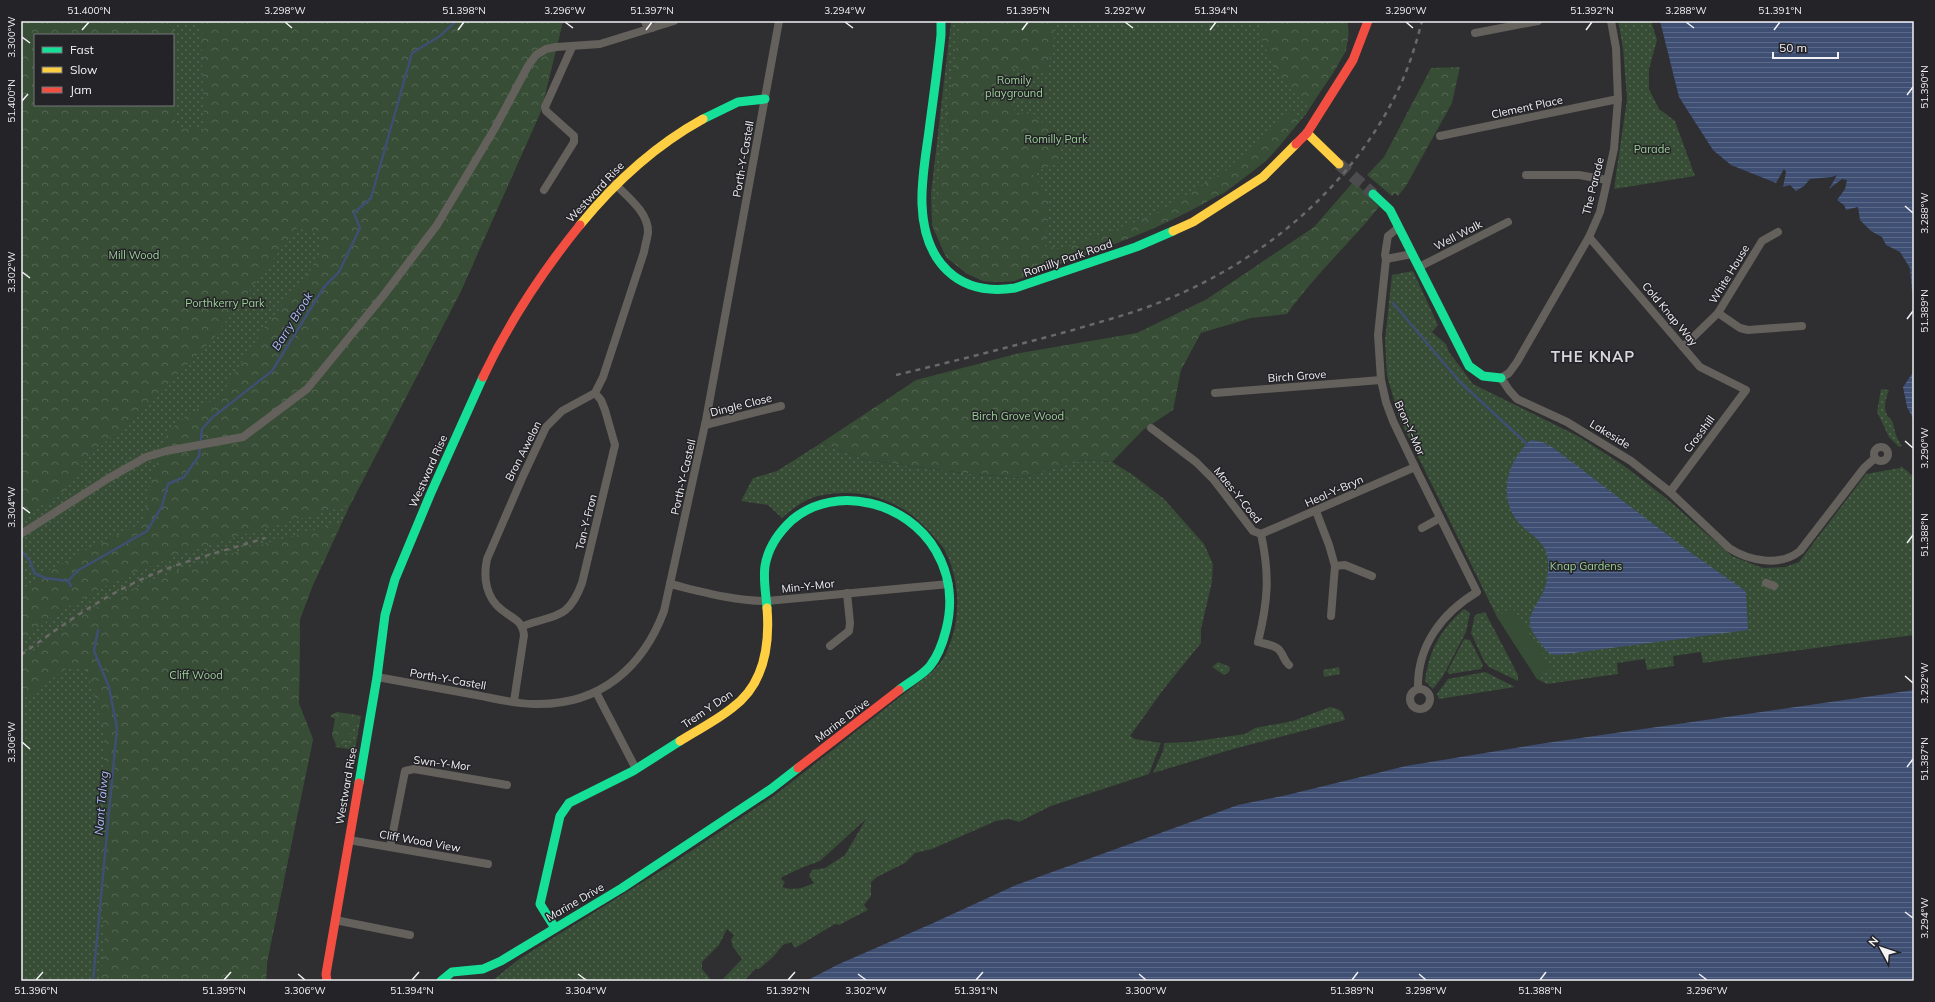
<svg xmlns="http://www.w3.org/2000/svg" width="1935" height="1002" font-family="Mulish,sans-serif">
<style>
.grass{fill:url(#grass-dots);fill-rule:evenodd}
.forest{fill:url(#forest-crowns);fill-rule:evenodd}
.garden{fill:#374d35}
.water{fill:url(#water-rules)}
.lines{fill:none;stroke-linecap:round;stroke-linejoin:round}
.stream{stroke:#3e4f73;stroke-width:2.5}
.secondary-tunnel{stroke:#4c4b4e;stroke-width:12;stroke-dasharray:12 6;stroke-linecap:butt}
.street{stroke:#64605b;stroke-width:8}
.fast{stroke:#16e098;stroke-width:9}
.slow{stroke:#ffcf43;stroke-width:9}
.jam{stroke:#f24e42;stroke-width:9}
.rail{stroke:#6a6968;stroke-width:2.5;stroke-dasharray:5 5;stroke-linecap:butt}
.ticks{fill:none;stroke:#f2f2f5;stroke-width:1.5}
.labels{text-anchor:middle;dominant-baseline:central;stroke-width:3;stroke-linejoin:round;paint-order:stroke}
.park-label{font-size:11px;fill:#9ad195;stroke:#242328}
.street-label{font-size:11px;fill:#f2f2f5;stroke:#242328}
.water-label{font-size:12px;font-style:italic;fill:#a6bff4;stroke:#242328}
.district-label{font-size:15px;font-weight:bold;letter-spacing:1px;fill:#d8d7dd;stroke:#242328}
.neatline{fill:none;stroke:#f2f2f5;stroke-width:1.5}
.ticks-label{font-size:10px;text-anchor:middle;fill:#f2f2f5}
</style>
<defs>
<pattern id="grass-dots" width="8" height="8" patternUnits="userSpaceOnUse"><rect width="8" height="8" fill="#374d35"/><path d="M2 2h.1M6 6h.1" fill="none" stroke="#546753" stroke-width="1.8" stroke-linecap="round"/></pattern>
<pattern id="forest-crowns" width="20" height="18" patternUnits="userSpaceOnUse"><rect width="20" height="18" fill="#374d35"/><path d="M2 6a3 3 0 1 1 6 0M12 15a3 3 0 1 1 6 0" fill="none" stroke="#546753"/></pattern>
<pattern id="water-rules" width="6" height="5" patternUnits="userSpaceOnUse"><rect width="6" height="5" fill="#3e4f73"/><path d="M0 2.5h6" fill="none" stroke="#5a6988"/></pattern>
</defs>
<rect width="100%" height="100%" fill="#2f2e31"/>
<!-- grass -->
<g class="grass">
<path d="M21 21H563L541 111 460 293 350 505 312 587 300 619 299 704 313 739 267 962 266 981H21ZM35 35H173V105H35Z"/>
<polygon points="951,21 1347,21 1348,36 1346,51 1306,114 1266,161 1224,193 1091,252 1014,281 996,282 983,281 966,273 946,257 932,225 931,194"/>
<polygon points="1618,21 1651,21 1657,40 1649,69 1649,89 1659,109 1675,121 1695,176 1614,189 1627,99 1623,48"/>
<polygon points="1413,271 1438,325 1432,332 1446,344 1449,352 1473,384 1578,436 1623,465 1666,498 1732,556 1763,568 1785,567 1799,562 1866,474 1900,468 1901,466 1914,477 1914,635 1703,663 1701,652 1673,656 1674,666 1647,670 1645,659 1617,663 1618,674 1547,684 1537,679 1497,617 1400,420 1387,376 1385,340 1392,275"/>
<path d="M1881 389 1889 390C1886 398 1883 407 1887 415 1889 418 1892 419 1893 423 1895 432 1896 438 1902 446L1899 447 1889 437 1877 412Z"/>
<path d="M821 443 866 460 963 473 1021 478 1084 460 1112 462 1133 475 1164 499 1204 544 1213 564 1212 582 1201 629V643L1163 690 1130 736 1135 739 1161 743 1149 774 1051 806 1019 822 1009 819 996 821 932 849 915 853 905 863 877 877 871 882V896L864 905 868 910 839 925 835 924 795 948 791 942 783 945 773 957 759 969H755L744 981H721L742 959 733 947 731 940 734 935 727 929 719 945 702 962V969L712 981H492L519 959 667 867 775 795 933 671C938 665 944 659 947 651 961 620 961 582 945 551 943 546 938 542 934 537 905 501 864 486 818 496 805 499 792 509 782 518L768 505 741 501 753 478 777 471ZM866 819 845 855 825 868 812 870 809 876 814 883C804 888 793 891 782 887L785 882 781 879 782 877 801 868 820 861Z"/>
<path d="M1464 609 1470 613 1466 632 1443 676 1433 689 1425 681C1429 650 1441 629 1464 609Z"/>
<polygon points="1485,612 1518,675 1518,681 1489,667 1484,661 1471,633 1475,615"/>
<polygon points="1464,639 1470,640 1483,665 1481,669 1450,674 1447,672"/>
<polygon points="1218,662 1230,667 1229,672 1224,675 1212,667"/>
<polygon points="1339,667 1340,674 1324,677 1323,670"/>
<polygon points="1485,672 1515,687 1439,699 1437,694 1448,679"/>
<path d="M1330 707C1339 709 1343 710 1345 720L1233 749 1153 773 1163 751 1164 743 1190 742 1245 734 1255 728 1293 721Z"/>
<polygon points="357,715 361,716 355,750 335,747 336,745 342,747 351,725 358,720"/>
</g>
<!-- forest -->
<g class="forest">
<path d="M21 21H168L174 32 175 128 204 130 201 21H563L541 111 460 293 350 505C237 537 114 563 21 641V590L48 571 86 550 133 528 145 516 151 479 168 432 186 416 207 404 221 394 264 328 311 269 321 251V235L297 228 213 339 129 422 87 458 64 492 21 518ZM35 35H173V105H35Z"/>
<path d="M960 21H1057L1047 74 1013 69 1012 103 1016 115 1030 111 1056 134 1061 161 1032 174 1050 196 1045 246 1062 249 1151 216 1225 171 1293 109 1301 120C1289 133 1278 150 1265 161 1194 223 1100 248 1014 281L996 282 983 281 966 273 946 257 932 225Z"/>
<path d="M1265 21H1347C1356 50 1325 83 1310 107 1285 90 1271 62 1260 35Z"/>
<polygon points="1460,67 1452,103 1406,186 1398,196 1395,193 1392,196 1367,175 1384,157 1431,68"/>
<path d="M1354 181 1379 207C1349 244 1314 276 1287 314L1251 318 1201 333 1181 370 1173 410 1143 430 1112 462 1084 460 1021 478 963 473 866 460 821 443 916 380 1020 353 1137 333 1207 299 1314 227Z"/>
<path d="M342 522 312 587 300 619 299 704 313 739 267 962 266 981H99L105 944 99 877 104 788V730L86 667 66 669 21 701V660C49 640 77 616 109 600 182 563 264 545 342 522Z"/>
<polygon points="337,712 357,715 358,720 351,725 350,740 342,747 336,745 332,735 335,719 330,716"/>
</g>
<!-- garden -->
<polygon class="garden" points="1512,607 1552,669 1537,679 1497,617"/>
<!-- water -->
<g class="water">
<polygon points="1660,21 1914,21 1914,293 1912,292 1910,268 1900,252 1886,245 1882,237 1871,231 1860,220 1858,207 1846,210 1844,205 1837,200 1845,189 1847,180 1842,179 1829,189 1837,175 1832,177 1810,179 1804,186 1796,191 1790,185 1783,187 1786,172 1784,169 1776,183 1731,165 1713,150 1679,97"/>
<polygon points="1914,371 1914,420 1907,407 1903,387"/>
<path d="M1531 440 1543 442 1555 449 1690 552 1744 590 1746 593 1748 630 1558 655C1550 656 1546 650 1541 644 1537 638 1530 631 1530 623 1529 612 1540 600 1544 590 1548 581 1548 570 1548 560 1546 541 1531 536 1519 523 1497 498 1507 460 1531 440Z"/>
<polygon points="1914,690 1914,981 806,981 839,964 931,924 1016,885 1238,805 1287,795 1406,766 1546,743"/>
</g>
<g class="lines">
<!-- stream -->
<g class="stream">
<polyline points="1393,303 1460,382 1527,444"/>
<polyline points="21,550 30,561 34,573 45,578 68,581 71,586"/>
<polyline points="68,581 77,571 147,531 162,506 168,484 184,477 199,456 202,429 213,417 272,371 324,287 339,272 360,228 354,213 371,198 412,53 440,36 456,21"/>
<polyline points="93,981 117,728 109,687 94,651 98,630"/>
</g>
<!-- secondary-tunnel -->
<polyline class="secondary-tunnel" points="1339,164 1373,194"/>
<!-- street -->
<g class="street">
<polyline points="645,21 646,24 652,28"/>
<path d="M1611 21 1616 48 1618 99 1614 149 1604 195 1600 212 1589 237 1517 362 1509 373 1501 378 1509 390 1517 399 1567 422 1631 461 1670 492 1729 548C1749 561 1780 567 1800 551L1864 468 1875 458"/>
<polyline points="1475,33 1538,21"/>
<polyline points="1440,136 1618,99"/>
<polyline points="1526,175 1579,175 1607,180"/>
<polyline points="544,190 574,142 574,136 546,111 545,107 572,47"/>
<path d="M1398 228 1388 236 1385 255 1386 259 1378 335 1381 380 1386 402 1393 421 1415 467 1477 592C1442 613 1417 646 1418 688"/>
<polyline points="1589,237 1700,367 1746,390 1670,492"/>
<polyline points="1386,259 1412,254"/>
<polyline points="1419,267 1508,222"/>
<polyline points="1718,313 1740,328 1748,330 1802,326"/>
<polyline points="1683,347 1718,313 1762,241 1778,232"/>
<polyline points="1215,393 1381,380"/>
<polyline points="705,425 781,406"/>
<path d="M1151 428 1196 462 1214 480 1253 531 1261 534C1270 575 1268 601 1258 642 1265 644 1276 645 1280 651 1284 656 1284 661 1289 665"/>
<circle cx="1881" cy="454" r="7"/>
<polyline points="1316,511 1329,545 1335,566 1331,616"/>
<polyline points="1422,528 1440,518"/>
<polyline points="21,534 109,478 146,457 166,451 243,437 307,389 383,296 437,225 495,128 528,66 536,55 546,49 556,47 600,44 674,21"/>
<polyline points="1261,534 1415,467"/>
<polyline points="1335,566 1345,565 1372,576"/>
<polyline points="1766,583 1774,586"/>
<path d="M670 584C703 592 734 601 767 601L949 584"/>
<path d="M523 626C554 614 568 621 582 583L615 445 605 410 601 400 595 393"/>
<polyline points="830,646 849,631 850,623 847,593"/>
<path d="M377 677C410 683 443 689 476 695 497 699 519 705 539 704 601 704 643 667 664 611L706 420 779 21"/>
<circle cx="1420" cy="699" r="10"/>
<polyline points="596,692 636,769"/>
<path d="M514 701 524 635C522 620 513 619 502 610 486 598 483 578 487 559L523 476 546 427 562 411 595 393 603 377 644 252C645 246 647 239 648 233 649 213 628 197 615 184"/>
<polyline points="349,840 488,864"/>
<polyline points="390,847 405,771 414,769 507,785"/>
<polyline points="335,920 410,935"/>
</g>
<!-- fast -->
<g class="fast">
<path d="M941 21V35C938 65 934 94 930 123 927 149 921 177 922 204 924 261 957 297 1015 288L1136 247 1173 231"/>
<polyline points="703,119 738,102 765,99"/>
<polyline points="1373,194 1390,210 1469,366 1483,376 1501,378"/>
<path d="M767 608C766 594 763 580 765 566 768 548 779 532 792 520 836 483 908 502 936 551 950 575 953 603 946 630 943 642 938 656 930 666 923 675 909 682 899 690"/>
<polyline points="359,783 377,677 385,615 395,579 430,495 483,377"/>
<polyline points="555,928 540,904 560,816 569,803 633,771 680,741"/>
<polyline points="441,981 452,972 483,969 501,961 622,888 771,789 798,768"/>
</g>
<!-- slow -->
<g class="slow">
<polyline points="1307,133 1339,164"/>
<path d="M580 225C615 182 654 146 703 119"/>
<polyline points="1173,231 1193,222 1263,177 1296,144"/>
<path d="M680 741C697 730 716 721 732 708 764 685 770 645 767 608"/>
</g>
<!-- jam -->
<g class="jam">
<polyline points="1296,144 1307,133 1353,60 1368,21"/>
<path d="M483 377C509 322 542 272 580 225"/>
<polyline points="798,768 899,690"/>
<polyline points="327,981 326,974 359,783"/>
</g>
<!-- rail -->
<g class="rail">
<path d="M896 375C955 361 1014 346 1073 330 1103 321 1134 313 1163 301 1263 261 1353 186 1399 88 1409 67 1416 44 1422 21"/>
<path d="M21 655C58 628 94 602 136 582 176 562 222 552 265 538"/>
</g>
</g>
<!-- ticks -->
<path class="ticks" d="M285 22 292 28M565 22 573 28M845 22 853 28M1125 22 1133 28M1406 22 1413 28M1686 22 1694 28M82 30 89 22M458 30 464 22M646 30 652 22M1022 30 1028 22M1210 30 1216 22M1586 30 1592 22M1774 30 1780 22M22 37 30 43M1907 95 1913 87M22 101 28 94M1905 206 1913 213M22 272 30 278M1907 319 1913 311M1905 441 1913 448M22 507 30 513M1907 543 1913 535M1905 676 1913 683M22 742 30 749M1907 767 1913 759M1905 912 1913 918M298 974 305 980M578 974 586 980M858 974 866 980M1139 974 1146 980M1419 974 1426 980M1699 974 1707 980M36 980 43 972M224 980 231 972M412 980 419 972M788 980 795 972M976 980 983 972M1352 980 1358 972M1540 980 1546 972"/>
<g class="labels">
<!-- park labels -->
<g class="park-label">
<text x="1014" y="80">Romily<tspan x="1014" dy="13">playground</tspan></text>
<text x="1056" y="139">Romilly Park</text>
<text x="1652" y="149">Parade</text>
<text x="134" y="255">Mill Wood</text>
<text x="225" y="303">Porthkerry Park</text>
<text x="1018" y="416">Birch Grove Wood</text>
<text x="1586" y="566">Knap Gardens</text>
<text x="196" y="675">Cliff Wood</text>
</g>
<!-- street labels -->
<g class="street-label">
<text transform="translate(1527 107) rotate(-12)">Clement Place</text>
<text transform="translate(743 159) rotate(-80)">Porth-Y-Castell</text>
<text transform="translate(1593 186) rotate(-76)">The Parade</text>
<text transform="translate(595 192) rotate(-47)">Westward Rise</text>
<text transform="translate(1458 235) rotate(-27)">Well Walk</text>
<text transform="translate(1068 258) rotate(-19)">Romilly Park Road</text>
<text transform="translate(1729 274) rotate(-59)">White House</text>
<text transform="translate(1670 314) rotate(50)">Cold Knap Way</text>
<text transform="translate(1297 376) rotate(-4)">Birch Grove</text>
<text transform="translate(741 405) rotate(-14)">Dingle Close</text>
<text transform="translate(1410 428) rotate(66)">Bron-Y-Mor</text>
<text transform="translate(1610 434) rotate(31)">Lakeside</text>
<text transform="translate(1699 434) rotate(-53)">Crosshill</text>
<text transform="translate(523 451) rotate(-63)">Bron Awelon</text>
<text transform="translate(428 471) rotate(-66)">Westward Rise</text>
<text transform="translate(683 477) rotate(-77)">Porth-Y-Castell</text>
<text transform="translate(1334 491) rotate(-24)">Heol-Y-Bryn</text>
<text transform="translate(1238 495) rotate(51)">Maes-Y-Coed</text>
<text transform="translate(586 522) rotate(-76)">Tan-Y-Fron</text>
<text transform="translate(808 586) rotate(-6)">Min-Y-Mor</text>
<text transform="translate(448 679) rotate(10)">Porth-Y-Castell</text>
<text transform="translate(707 709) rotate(-34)">Trem Y Don</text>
<text transform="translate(842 720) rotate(-37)">Marine Drive</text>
<text transform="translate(442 763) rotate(7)">Swn-Y-Mor</text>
<text transform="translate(346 786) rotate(-80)">Westward Rise</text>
<text transform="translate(420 841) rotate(10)">Cliff Wood View</text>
<text transform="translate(575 902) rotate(-30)">Marine Drive</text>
</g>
<!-- water labels -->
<g class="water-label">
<text transform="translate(292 321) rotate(-58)">Barry Brook</text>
<text transform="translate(101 803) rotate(-85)">Nant Talwg</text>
</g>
<!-- district labels -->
<g class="district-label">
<text x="1593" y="356">THE KNAP</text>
</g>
</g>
<!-- border -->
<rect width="1935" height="1002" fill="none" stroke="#242328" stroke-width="44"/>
<!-- legend -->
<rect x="34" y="34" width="140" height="72" fill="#242328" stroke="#76767a"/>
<rect x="42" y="47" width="20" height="6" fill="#16e098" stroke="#76767a"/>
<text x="70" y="54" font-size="12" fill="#f2f2f5">Fast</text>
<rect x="42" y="67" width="20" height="6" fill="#ffcf43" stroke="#76767a"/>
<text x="70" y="74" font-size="12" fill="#f2f2f5">Slow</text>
<rect x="42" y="87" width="20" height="6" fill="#f24e42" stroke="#76767a"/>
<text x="70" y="94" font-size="12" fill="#f2f2f5">Jam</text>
<!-- north arrow -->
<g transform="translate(1881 948) rotate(310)" stroke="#242328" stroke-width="3" paint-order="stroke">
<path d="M0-3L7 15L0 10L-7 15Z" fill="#f2f2f5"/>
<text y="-6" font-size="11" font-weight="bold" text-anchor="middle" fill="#f2f2f5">N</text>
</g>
<!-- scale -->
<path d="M1773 52v6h65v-6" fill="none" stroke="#f2f2f5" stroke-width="2"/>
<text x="1779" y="52" font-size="12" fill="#f2f2f5" stroke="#242328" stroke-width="3" paint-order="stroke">50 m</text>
<rect x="22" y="22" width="1891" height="958" class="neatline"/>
<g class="ticks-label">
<text x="89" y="14">51.400°N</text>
<text x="285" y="14">3.298°W</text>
<text x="464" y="14">51.398°N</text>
<text x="565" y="14">3.296°W</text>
<text x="652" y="14">51.397°N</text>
<text x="845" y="14">3.294°W</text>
<text x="1028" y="14">51.395°N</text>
<text x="1125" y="14">3.292°W</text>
<text x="1216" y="14">51.394°N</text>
<text x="1406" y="14">3.290°W</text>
<text x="1592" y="14">51.392°N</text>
<text x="1686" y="14">3.288°W</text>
<text x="1780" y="14">51.391°N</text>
<text transform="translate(11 37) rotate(-90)" y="4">3.300°W</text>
<text transform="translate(1924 87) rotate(-90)" y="4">51.390°N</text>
<text transform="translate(11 101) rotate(-90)" y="4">51.400°N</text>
<text transform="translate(1924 213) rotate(-90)" y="4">3.288°W</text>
<text transform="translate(11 272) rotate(-90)" y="4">3.302°W</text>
<text transform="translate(1924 311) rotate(-90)" y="4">51.389°N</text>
<text transform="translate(1924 448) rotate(-90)" y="4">3.290°W</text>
<text transform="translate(11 507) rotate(-90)" y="4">3.304°W</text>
<text transform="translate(1924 535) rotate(-90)" y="4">51.388°N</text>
<text transform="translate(1924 683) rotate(-90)" y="4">3.292°W</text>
<text transform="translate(11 742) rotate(-90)" y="4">3.306°W</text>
<text transform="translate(1924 759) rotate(-90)" y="4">51.387°N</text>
<text transform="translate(1924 918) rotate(-90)" y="4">3.294°W</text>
<text x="36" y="994">51.396°N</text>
<text x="224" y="994">51.395°N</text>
<text x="305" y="994">3.306°W</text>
<text x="412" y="994">51.394°N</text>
<text x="586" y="994">3.304°W</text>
<text x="788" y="994">51.392°N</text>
<text x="866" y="994">3.302°W</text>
<text x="976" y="994">51.391°N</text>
<text x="1146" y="994">3.300°W</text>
<text x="1352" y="994">51.389°N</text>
<text x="1426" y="994">3.298°W</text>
<text x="1540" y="994">51.388°N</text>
<text x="1707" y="994">3.296°W</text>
</g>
</svg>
